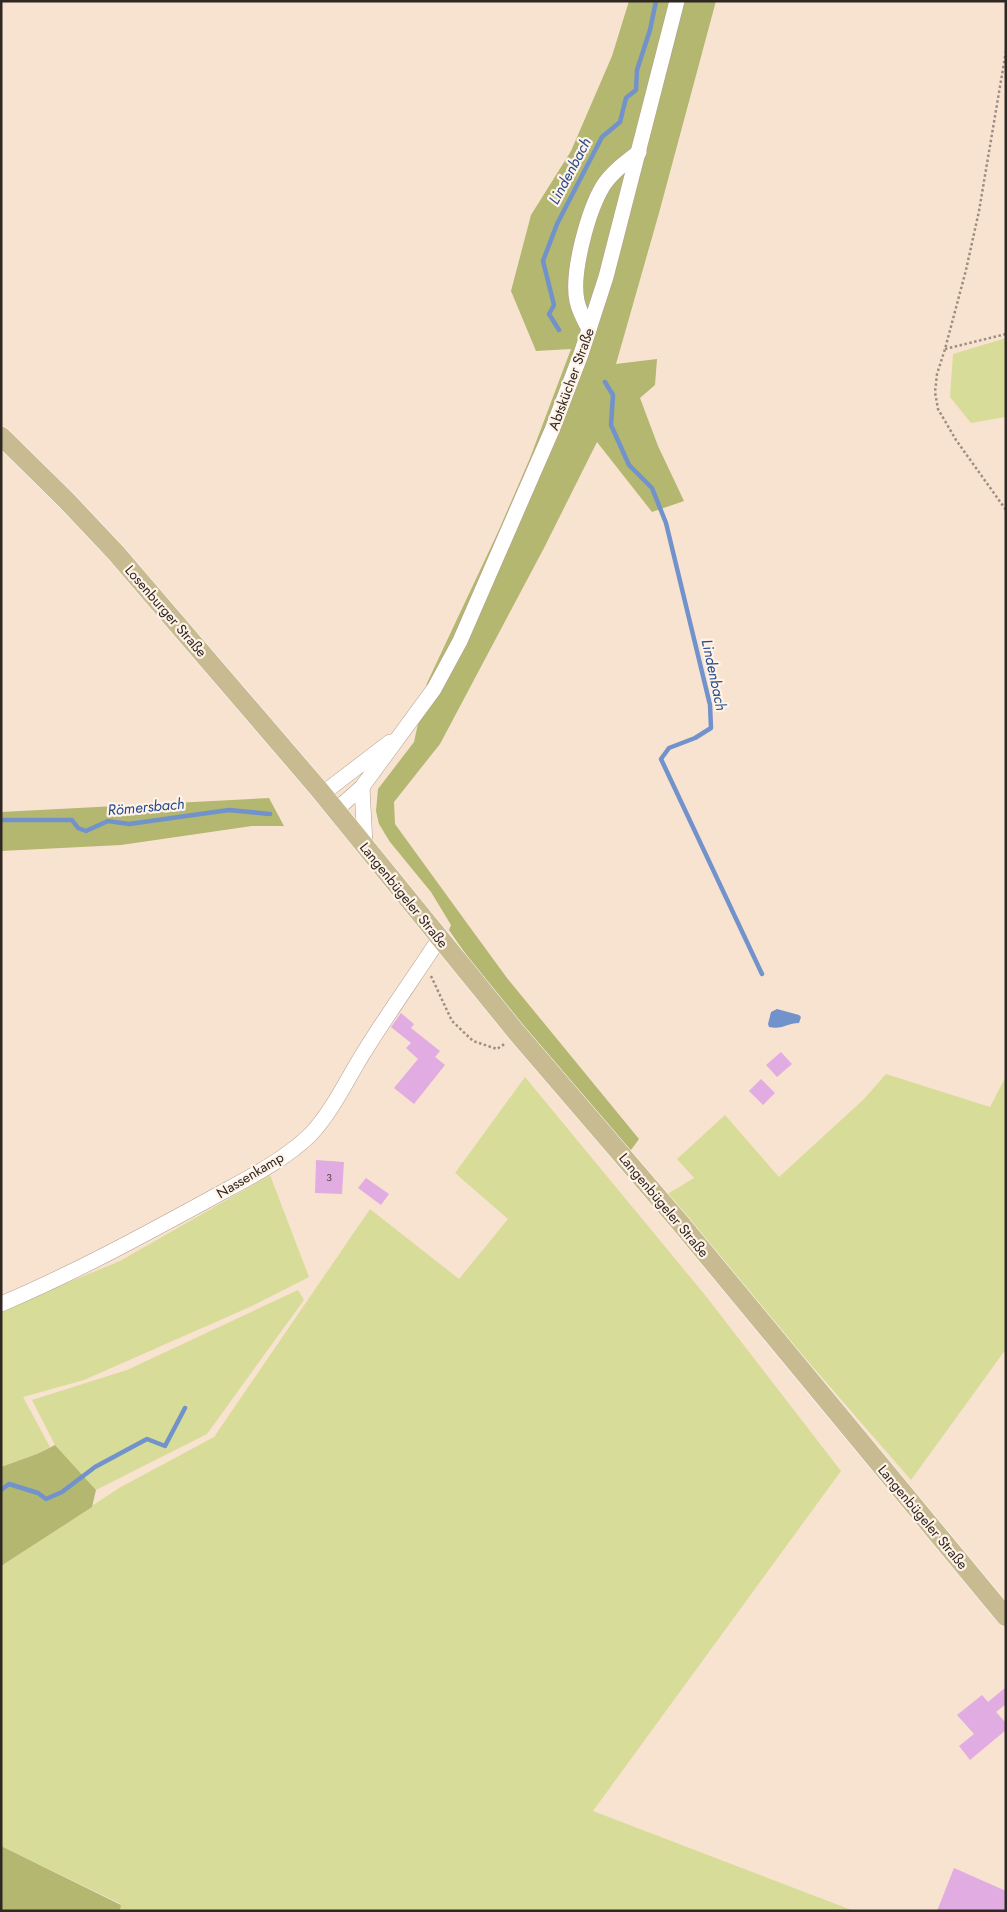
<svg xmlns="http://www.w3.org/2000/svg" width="1007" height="1912" font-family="Jost,sans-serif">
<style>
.green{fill:#d8dc99}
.forest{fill:#b3b770}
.water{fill:#7292cb}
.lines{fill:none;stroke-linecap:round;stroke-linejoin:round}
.stream{stroke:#7292cb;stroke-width:4.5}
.building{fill:#e1ace1}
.minor-casing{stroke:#b29e8d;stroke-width:16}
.major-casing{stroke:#fff;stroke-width:20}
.path{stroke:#9d8e82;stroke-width:2.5;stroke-dasharray:2.5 2.5;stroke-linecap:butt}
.minor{stroke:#fff;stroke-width:15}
.major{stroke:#c8bb92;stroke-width:19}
.labels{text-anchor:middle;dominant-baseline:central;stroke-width:4.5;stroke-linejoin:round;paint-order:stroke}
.number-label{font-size:11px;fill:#5c4851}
.street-label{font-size:14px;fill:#2f2721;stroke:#fff2e7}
.water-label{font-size:15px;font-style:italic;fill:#23498f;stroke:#fff2e7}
</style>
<rect width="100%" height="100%" fill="#f8e3d1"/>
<!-- green -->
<g class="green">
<polygon points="1006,338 1006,417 971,423 950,397 953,354"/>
<polygon points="886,1074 990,1107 1006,1076 1006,1349 911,1480 664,1196 694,1178 677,1159 725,1115 779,1177 864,1099"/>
<polygon points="525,1077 705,1295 841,1471 593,1811 854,1911 120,1911 121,1904 1,1846 1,1566 119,1488 214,1437 370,1209 459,1279 508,1219 455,1173"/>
<polygon points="270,1175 309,1277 252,1306 84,1380 23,1397 50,1447 37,1454 1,1467 1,1310 120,1261"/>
<polygon points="298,1290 304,1300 207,1434 96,1490 55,1445 32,1400 127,1370"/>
</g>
<!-- forest -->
<g class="forest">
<polygon points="629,1 716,1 659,213 616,364 657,359 655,385 640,398 658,446 684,501 652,512 597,442 544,548 440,744 394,802 395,824 469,926 507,978 639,1139 628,1154 480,975 449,930 451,925 431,892 390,842 379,824 376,811 378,789 414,742 427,683 498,532 530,458 571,349 536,351 511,291 531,215 571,151 612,56"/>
<polygon points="269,798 284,826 252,826 121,845 1,851 1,812"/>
<polygon points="55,1445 96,1490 92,1507 1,1566 1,1467 37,1454"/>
<polygon points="1,1846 121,1905 120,1911 1,1911"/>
</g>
<!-- water -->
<path class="water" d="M777 1009 799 1015 801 1017 799 1023C787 1023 783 1030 769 1027L768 1024 771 1012Z"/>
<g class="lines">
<!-- stream -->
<g class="stream">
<polyline points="559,330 549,314 554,305 543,261 557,224 602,137 620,122 626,98 636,90 637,70 650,30 656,1"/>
<polyline points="605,382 613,395 611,425 629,465 652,488 666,523 710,705 711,728 695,738 669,748 661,759 762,974"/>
<polyline points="1,820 72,820 78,828 86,831 108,821 129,824 229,810 270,814"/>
<polyline points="1,1490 9,1484 38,1493 46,1499 62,1492 95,1467 147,1439 165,1446 185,1408"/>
</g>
</g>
<!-- building -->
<g class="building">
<polygon points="401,1013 414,1024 411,1028 440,1051 435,1057 445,1065 414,1104 394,1088 418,1059 406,1048 411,1043 391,1027"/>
<polygon points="781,1052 792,1064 777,1077 766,1065"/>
<polygon points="761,1079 775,1093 763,1105 749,1091"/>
<polygon points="316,1160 344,1162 342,1194 315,1193"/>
<polygon points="366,1178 389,1194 381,1205 358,1188"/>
<polygon points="1006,1687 1006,1704 996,1712 1006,1723 1006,1730 970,1760 959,1746 974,1734 957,1715 982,1695 988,1702"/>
<polygon points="954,1868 1006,1891 1006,1911 937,1911"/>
</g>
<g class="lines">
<defs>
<g id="minor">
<path d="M589 329C584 320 579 311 577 301 571 273 588 211 603 186 612 172 626 162 639 152"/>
<polyline points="362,787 365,845"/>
<polyline points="322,794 390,742"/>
<polyline points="336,810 362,787 434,689 460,641 552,430 581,354 606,277 677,1"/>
<path d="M1 1304C72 1274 140 1237 208 1200 242 1181 281 1163 310 1135 333 1111 348 1077 366 1049 389 1012 415 976 439 939"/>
</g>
<polyline id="major" points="1,436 67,501 116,553 317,787 517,1033 681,1224 1006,1617"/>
</defs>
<!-- minor casing -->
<use href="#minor" class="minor-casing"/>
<!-- major casing -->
<use href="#major" class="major-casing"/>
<!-- path -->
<g class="path">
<polyline points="1006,51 979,211 966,270 945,349 937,374 935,392 938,409 956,440 1006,510"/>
<polyline points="945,349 1006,334"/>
<polyline points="431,976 452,1021 473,1041 497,1049 506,1043"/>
</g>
<!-- minor -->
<use href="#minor" class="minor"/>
<!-- major -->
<use href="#major" class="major"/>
</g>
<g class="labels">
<!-- number labels -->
<g class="number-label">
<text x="329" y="1177">3</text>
</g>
<!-- street labels -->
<g class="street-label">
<text transform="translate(571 379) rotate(-70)">Abtskücher Straße</text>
<text transform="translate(166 611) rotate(49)">Losenburger Straße</text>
<text transform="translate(404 895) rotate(51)">Langenbügeler Straße</text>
<text transform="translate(250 1175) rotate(-31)">Nassenkamp</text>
<text transform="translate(664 1205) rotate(50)">Langenbügeler Straße</text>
<text transform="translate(923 1517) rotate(50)">Langenbügeler Straße</text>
</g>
<!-- water labels -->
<g class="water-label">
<text transform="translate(570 171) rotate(-62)">Lindenbach</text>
<text transform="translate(714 675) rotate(78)">Lindenbach</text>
<text transform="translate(146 807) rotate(-5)">Römersbach</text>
</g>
</g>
<!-- border -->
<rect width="1007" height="1912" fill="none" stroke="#2f2721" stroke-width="5"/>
</svg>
